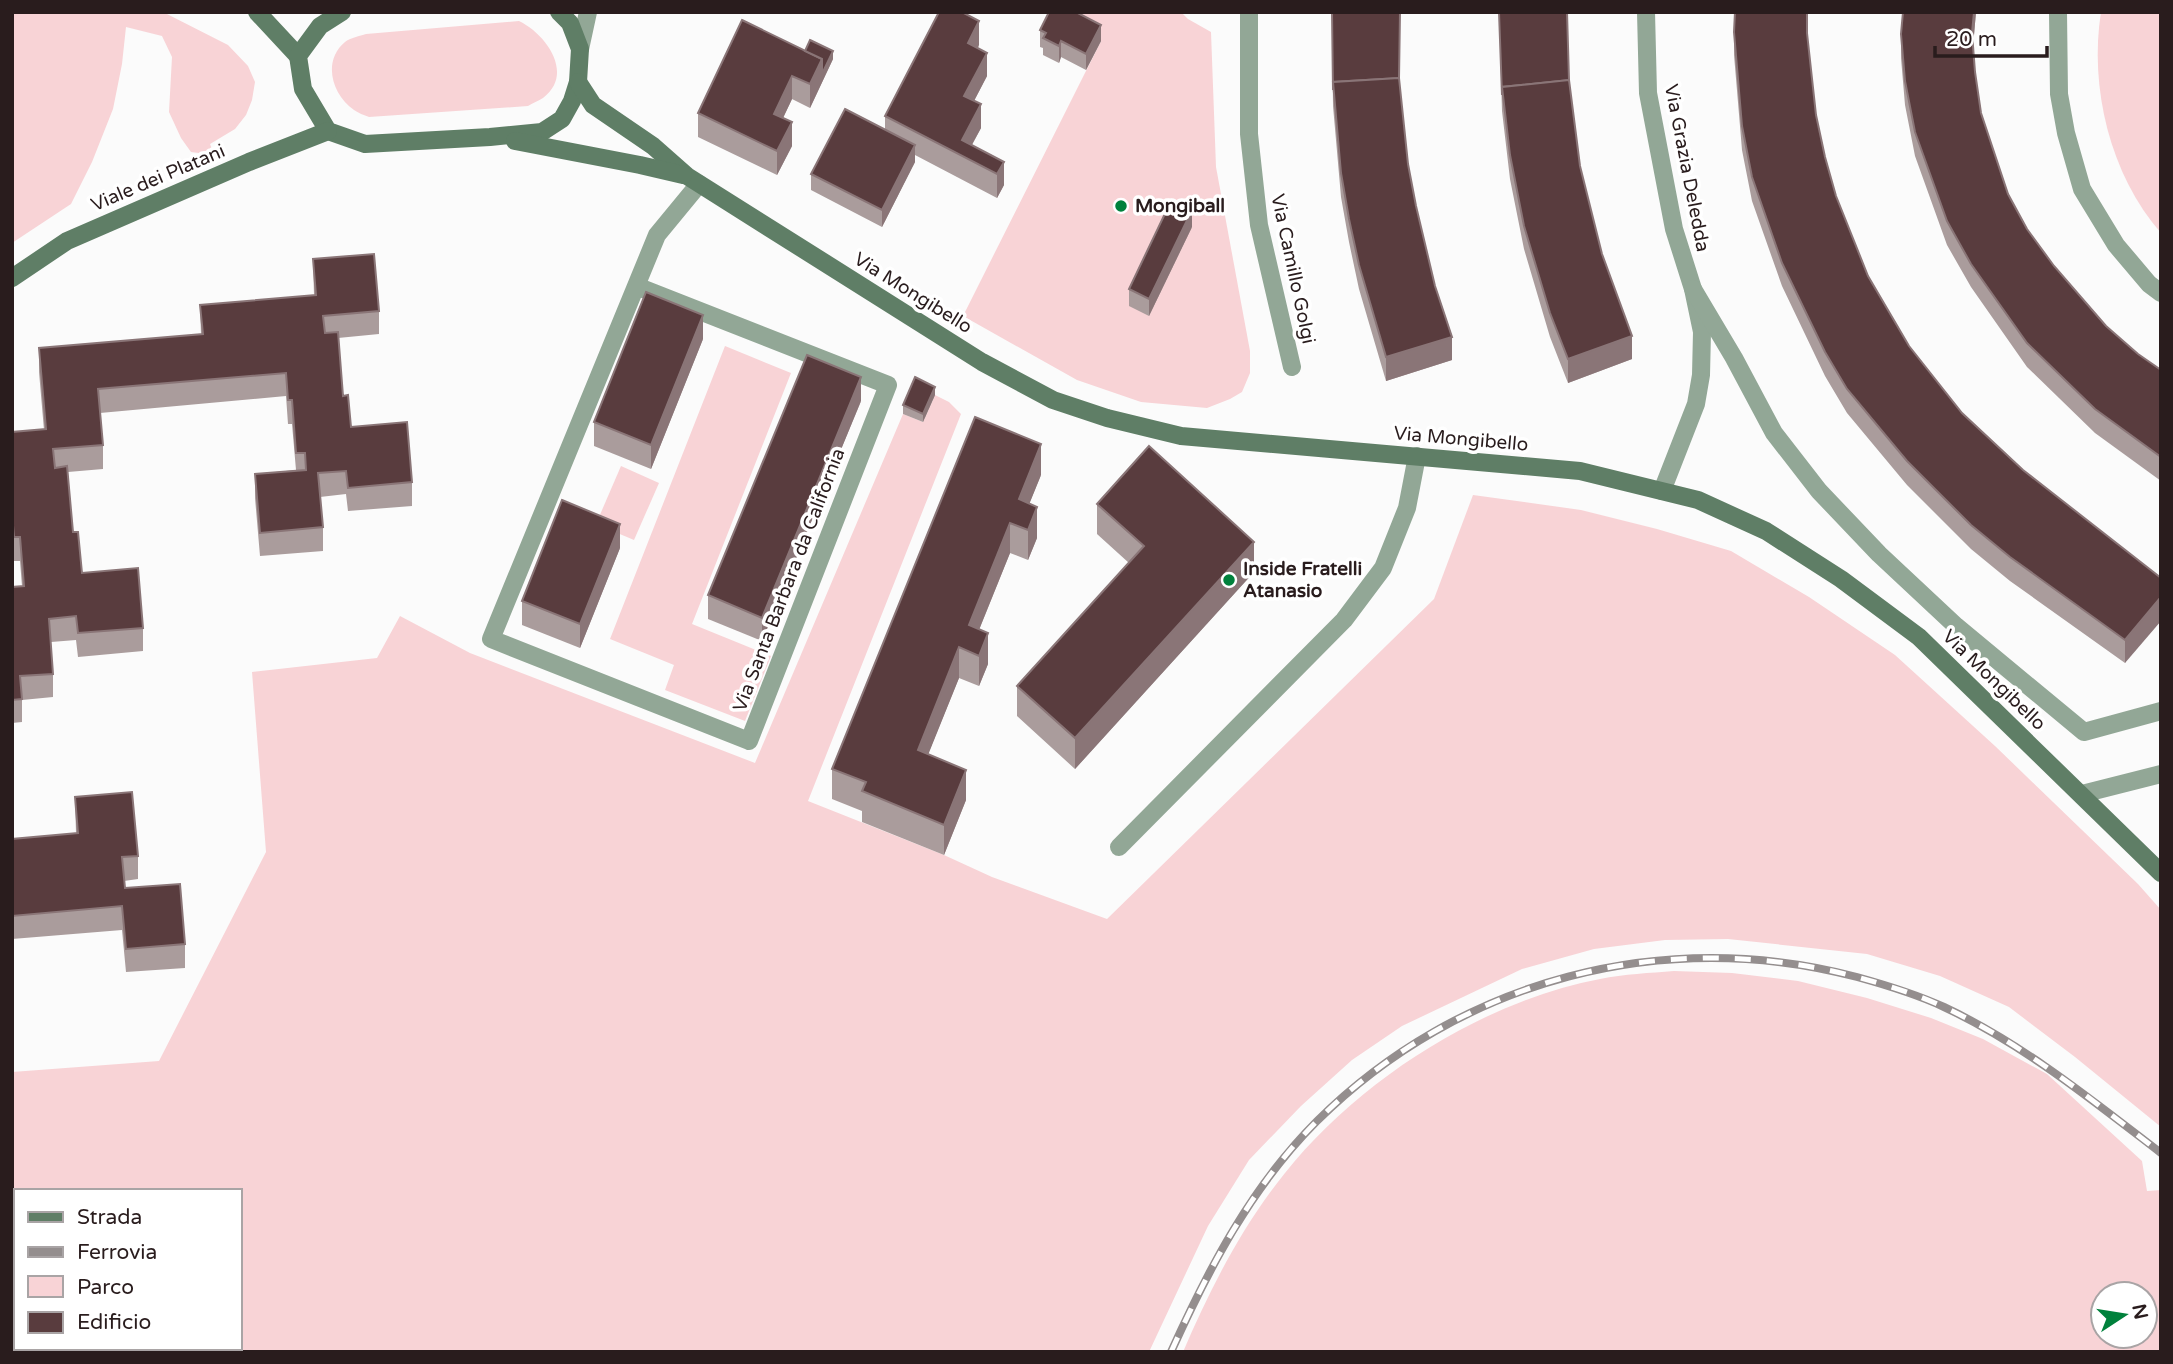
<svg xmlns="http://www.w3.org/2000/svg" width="2173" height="1364" font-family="'Varela Round',sans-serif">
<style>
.green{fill:#f8d3d6;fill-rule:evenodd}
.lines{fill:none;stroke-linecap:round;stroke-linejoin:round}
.street{stroke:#92a796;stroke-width:18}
.secondary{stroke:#5f7e66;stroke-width:18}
.rail-casing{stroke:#948e8e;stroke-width:8}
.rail{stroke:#fff;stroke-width:5;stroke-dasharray:16;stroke-linecap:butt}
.wall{fill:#aa9c9c}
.shaded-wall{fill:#8a7577}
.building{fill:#593c3e;stroke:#8a7577;stroke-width:2}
.poi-dot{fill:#00813c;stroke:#fff;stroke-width:2.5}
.labels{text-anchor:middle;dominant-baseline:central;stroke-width:7;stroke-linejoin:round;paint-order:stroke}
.street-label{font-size:19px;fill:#291c1d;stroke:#fff}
.poi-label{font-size:19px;font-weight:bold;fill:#291c1d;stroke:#fff;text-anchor:start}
</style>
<rect width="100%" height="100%" fill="#fbfbfb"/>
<!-- green -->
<g class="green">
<polygon points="12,12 163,12 228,45 248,66 255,82 252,100 246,115 235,129 210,144 214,155 191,152 181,138 169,112 172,57 162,36 126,27 122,64 113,109 92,162 71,204 12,243"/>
<polygon points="1058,12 1181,12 1188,19 1211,32 1216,167 1250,351 1250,373 1242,392 1230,399 1207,408 1141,402 1077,380 963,316 1101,41"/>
<path d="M2101 12H2161V233C2110 175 2089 87 2101 12Z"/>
<path d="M519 21C546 34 575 74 543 98 539 101 532 103 528 106L369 117C364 115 358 113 354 110 332 95 322 61 345 42 350 38 360 36 366 34Z"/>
<polygon points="725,346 791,373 692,624 771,656 745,721 665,690 674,665 610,639"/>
<path d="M935 395 949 402 961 414 808 801 944 855 992 877 1107 919 1434 599 1473 495 1581 510 1657 529 1731 551 1809 597 1895 655 1995 746 2138 884 2161 910V1127L2075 1057 2009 1007 1940 976 1867 954 1728 939 1665 940 1594 949 1522 969 1402 1026 1352 1060 1301 1106 1249 1160 1208 1226 1149 1352H12V1072L159 1061 266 852 252 672 377 658 400 616 470 653 755 763 903 414 923 422ZM16 1191H240V1348H16Z"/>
<polygon points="621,466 659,483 634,540 596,524"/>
<path d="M1674 971 1732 973 1798 981 1867 998 1931 1018 1983 1039 2047 1074 2142 1161 2147 1191 2161 1190V1352H1183C1210 1289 1242 1226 1285 1173 1359 1080 1483 1001 1600 979 1624 974 1650 973 1674 971ZM2103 1294H2145V1336H2103Z"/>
</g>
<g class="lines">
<!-- street -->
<g class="street">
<polyline points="1249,12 1249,134 1259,225 1292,367"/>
<polyline points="1646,12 1648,93 1674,229 1693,289 1702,332 1701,375 1696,404 1662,491"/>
<polyline points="2058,12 2059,94 2066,133 2082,189 2116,245 2149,284 2161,293"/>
<polyline points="580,49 588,12"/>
<polyline points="636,286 888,385 749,741 491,639 657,235 699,184"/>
<polyline points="1693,289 1734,358 1774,433 1819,491 1879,554 1956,626 2084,732 2161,711"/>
<polyline points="2082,794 2161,774"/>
<polyline points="1119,847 1344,620 1383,568 1407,508 1417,456"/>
</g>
<!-- secondary -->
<g class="secondary">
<polyline points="257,12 298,56"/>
<polyline points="342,12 320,26 298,56 303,89 328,131 365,144 490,137 542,132 562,119 572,101 578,82 580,49 570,23 559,12"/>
<polyline points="578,82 593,105 653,146 687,176 982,362 1053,400 1107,418 1181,436 1580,471 1698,500 1766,531 1841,579 1919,637 2161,873"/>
<polyline points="515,141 640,165 683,175"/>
<polyline points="12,278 67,241 249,162 328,131"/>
</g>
<defs>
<path id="rail" d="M1171 1352C1209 1268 1251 1187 1317 1121 1460 979 1664 926 1857 977 1886 985 1916 994 1944 1007 2023 1044 2092 1100 2161 1153"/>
</defs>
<!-- rail casing -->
<use href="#rail" class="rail-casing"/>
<!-- rail -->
<use href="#rail" class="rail"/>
</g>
<!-- wall -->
<g class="wall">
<polygon points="1332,12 1399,78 1408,164 1416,206 1452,360 1386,381 1359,289 1349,242 1341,197 1333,106"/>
<polygon points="1499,12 1569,80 1580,166 1602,254 1632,359 1568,383 1550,337 1524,249 1510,179 1502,111"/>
<polygon points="1903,12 1976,12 1973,47 1975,72 1981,113 2008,194 2027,229 2054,266 2106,326 2138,354 2161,370 2161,481 2095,433 2027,367 1971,287 1947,245 1915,156 1905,105 1901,58 1901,34"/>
<polygon points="1040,30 1101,41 1086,70 1061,57 1059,63 1043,55 1043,48 1040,47"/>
<polygon points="1734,32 1807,33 1816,115 1825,157 1836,196 1868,276 1909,346 1962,413 2023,470 2161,578 2125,663 2010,581 1971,549 1907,485 1847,413 1825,376 1782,286 1752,201 1742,150 1734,55"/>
<polygon points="979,45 978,48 987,76 974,101 981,128 972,145 1004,162 1004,185 997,198 915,155 915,162 882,227 811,190 811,174 885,130 885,116"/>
<polygon points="805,51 833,59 810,108 792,99 783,118 792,146 777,175 698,137 698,113"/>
<polygon points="1192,227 1149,316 1129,306 1129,289"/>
<polygon points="313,259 379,311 379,334 338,338 343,396 351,427 412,482 412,506 348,511 346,494 320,497 323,527 323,551 260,556 255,498 255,474 296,470 292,424 288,424 286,396 100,413 103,445 103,469 68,472 73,532 82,573 143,628 143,651 78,657 76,640 51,642 53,674 53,697 22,700 22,722 12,723 12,587 22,586 20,561 14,561 12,538 12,432 44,430 39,372 39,348 201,334 200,305 314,295"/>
<polygon points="703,339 651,469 594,446 594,422"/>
<polygon points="935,395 923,422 903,414 903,405"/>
<polygon points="861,401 762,641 708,619 708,595"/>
<polygon points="1041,475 1029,504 1037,538 1028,560 1010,553 979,630 988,664 979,686 959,678 928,754 966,800 944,855 862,822 862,811 832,799 832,769"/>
<polygon points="1097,504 1254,572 1075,769 1017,716 1017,686 1129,563 1097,534"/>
<polygon points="620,548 580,648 522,625 522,601"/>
<polygon points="75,797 138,856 138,879 124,881 125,888 185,944 185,968 126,972 122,930 12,939 12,839 76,833"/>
</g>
<!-- shaded-wall -->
<g class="shaded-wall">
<polygon points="1974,12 1976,12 1972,57 1972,33"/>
<polygon points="979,21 979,45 968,66 968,43"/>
<polygon points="1101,25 1101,41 1086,70 1086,54"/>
<polygon points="1061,41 1061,57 1059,63 1059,46"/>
<polygon points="833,51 833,59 810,108 810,84 822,59"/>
<polygon points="987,53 987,76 964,120 964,96"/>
<polygon points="792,76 792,99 774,137 774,114"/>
<polygon points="981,104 981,128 965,157 962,140"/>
<polygon points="792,122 792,146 777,175 777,151"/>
<polygon points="915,145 915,162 882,227 882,210"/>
<polygon points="1004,162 1004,185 997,198 997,174"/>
<polygon points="1192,210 1192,227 1149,316 1149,299"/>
<polygon points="703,315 703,339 651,469 651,445"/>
<polygon points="1632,336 1632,359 1568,383 1568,359"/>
<polygon points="1452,337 1452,360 1386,381 1386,357"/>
<polygon points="861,377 861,401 762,641 762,618"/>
<polygon points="935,387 935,395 923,422 923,414"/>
<polygon points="1041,444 1041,475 1020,527 1019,499"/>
<polygon points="1037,507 1037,538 1028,560 1028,530"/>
<polygon points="1010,523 1010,553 970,652 969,625"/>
<polygon points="620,524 620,548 580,648 580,624"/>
<polygon points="1254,542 1254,572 1075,769 1075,738"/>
<polygon points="2161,597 2161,621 2125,663 2125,640"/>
<polygon points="988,633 988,664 979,686 979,656"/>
<polygon points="959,647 959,678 918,780 918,750"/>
<polygon points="966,770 966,800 944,855 944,825"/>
</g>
<!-- building -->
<g class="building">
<polygon points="939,12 962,12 979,21 968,43 987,53 964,96 981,104 962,140 1004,162 997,174 885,116"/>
<polygon points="1049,12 1076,12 1101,25 1086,54 1061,41 1059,46 1043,38 1046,33 1040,30"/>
<polygon points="1332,12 1400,12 1399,78 1333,82 1333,90"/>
<polygon points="1499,12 1567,12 1569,80 1502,87 1502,95"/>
<polygon points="1735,12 1807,12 1807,33 1816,115 1825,157 1836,196 1868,276 1909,346 1962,413 2023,470 2161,578 2161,597 2125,640 2010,557 1971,525 1907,461 1847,389 1825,352 1782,263 1752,177 1742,126 1734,32"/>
<polygon points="1903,12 1974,12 1972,33 1975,72 1981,113 2008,194 2027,229 2054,266 2106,326 2138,354 2161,370 2161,457 2095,409 2027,343 1971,264 1947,221 1915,132 1905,81 1901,34"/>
<polygon points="742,20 822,59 810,84 792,76 774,114 792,122 777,151 698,113"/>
<polygon points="810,40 833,51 822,74 822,59 805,51"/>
<polygon points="1399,78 1408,164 1416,206 1435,286 1452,337 1386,357 1359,265 1349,219 1341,173 1333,82"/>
<polygon points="1569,80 1580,166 1602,254 1632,336 1568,359 1550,313 1524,226 1510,155 1502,87"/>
<polygon points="845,109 915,145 882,210 811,174"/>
<polygon points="1171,201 1192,210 1149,299 1129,289"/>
<polygon points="374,254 379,311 323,316 325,333 338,332 343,396 348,395 351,427 407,422 412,482 348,488 346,471 318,473 323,527 260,533 255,474 306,470 305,453 296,453 292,400 288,400 286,373 98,389 103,445 53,449 55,468 67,466 73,532 78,532 82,573 138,568 143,628 78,633 76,616 49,619 53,674 20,676 22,699 12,700 12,587 24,586 20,537 14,537 12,514 12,432 46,429 39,348 203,334 200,305 316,295 313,259"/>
<polygon points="646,292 703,315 651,445 594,422"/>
<polygon points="807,355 861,377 762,618 708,595"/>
<polygon points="915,377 935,387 923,414 903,405"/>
<polygon points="975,417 1041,444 1019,499 1037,507 1028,530 1010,523 969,625 988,633 979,656 959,647 918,750 966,770 944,825 862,791 866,782 832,769"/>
<polygon points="1149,446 1254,542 1075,738 1017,686 1144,546 1097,504"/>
<polygon points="562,500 620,524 580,624 522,601"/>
<polygon points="132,792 138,856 122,857 125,888 180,884 185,944 126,949 122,906 12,916 12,839 78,833 75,797"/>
</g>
<!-- markers -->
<g class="poi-dot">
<circle cx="1121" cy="206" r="7"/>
<circle cx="1229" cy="580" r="7"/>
</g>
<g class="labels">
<!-- street labels -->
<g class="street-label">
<text transform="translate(1687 168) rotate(79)">Via Grazia Deledda</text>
<text transform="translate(158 178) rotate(-23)">Viale dei Platani</text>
<text transform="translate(1293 269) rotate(78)">Via Camillo Golgi</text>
<text transform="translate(913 293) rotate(32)">Via Mongibello</text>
<text transform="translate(1461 439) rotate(5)">Via Mongibello</text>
<text transform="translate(789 580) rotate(-69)">Via Santa Barbara da California</text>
<text transform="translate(1994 680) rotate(44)">Via Mongibello</text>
</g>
<!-- poi labels -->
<g class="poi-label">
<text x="1135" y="206">Mongiball</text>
<text x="1243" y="569">Inside Fratelli<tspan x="1243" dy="22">Atanasio</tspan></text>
</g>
</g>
<!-- border -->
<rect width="2173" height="1364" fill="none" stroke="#291c1d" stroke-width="28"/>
<!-- legend -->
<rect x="14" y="1189" width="228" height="161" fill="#ffffff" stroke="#a9a4a5" stroke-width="2"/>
<rect x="28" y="1212" width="35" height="10" fill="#5f7e66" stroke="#a9a4a5" stroke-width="2"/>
<text x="77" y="1224" font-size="21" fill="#291c1d">Strada</text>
<rect x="28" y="1247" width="35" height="10" fill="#948e8e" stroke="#a9a4a5" stroke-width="2"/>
<text x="77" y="1259" font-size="21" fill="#291c1d">Ferrovia</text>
<rect x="28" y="1276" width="35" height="21" fill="#f8d3d6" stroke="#a9a4a5" stroke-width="2"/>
<text x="77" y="1294" font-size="21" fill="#291c1d">Parco</text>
<rect x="28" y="1312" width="35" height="21" fill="#593c3e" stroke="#a9a4a5" stroke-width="2"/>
<text x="77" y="1329" font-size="21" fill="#291c1d">Edificio</text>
<!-- north arrow -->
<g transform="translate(2124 1315) rotate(78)"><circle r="33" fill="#ffffff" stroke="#a9a4a5" stroke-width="2"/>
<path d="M0-5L12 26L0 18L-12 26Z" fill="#00813c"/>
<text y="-10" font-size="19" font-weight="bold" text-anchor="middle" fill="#291c1d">N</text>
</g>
<!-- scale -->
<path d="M1935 46v10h112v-10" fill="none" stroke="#291c1d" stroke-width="3.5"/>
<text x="1946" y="46" font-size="21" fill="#291c1d" stroke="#ffffff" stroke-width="5" paint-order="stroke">20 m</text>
</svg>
